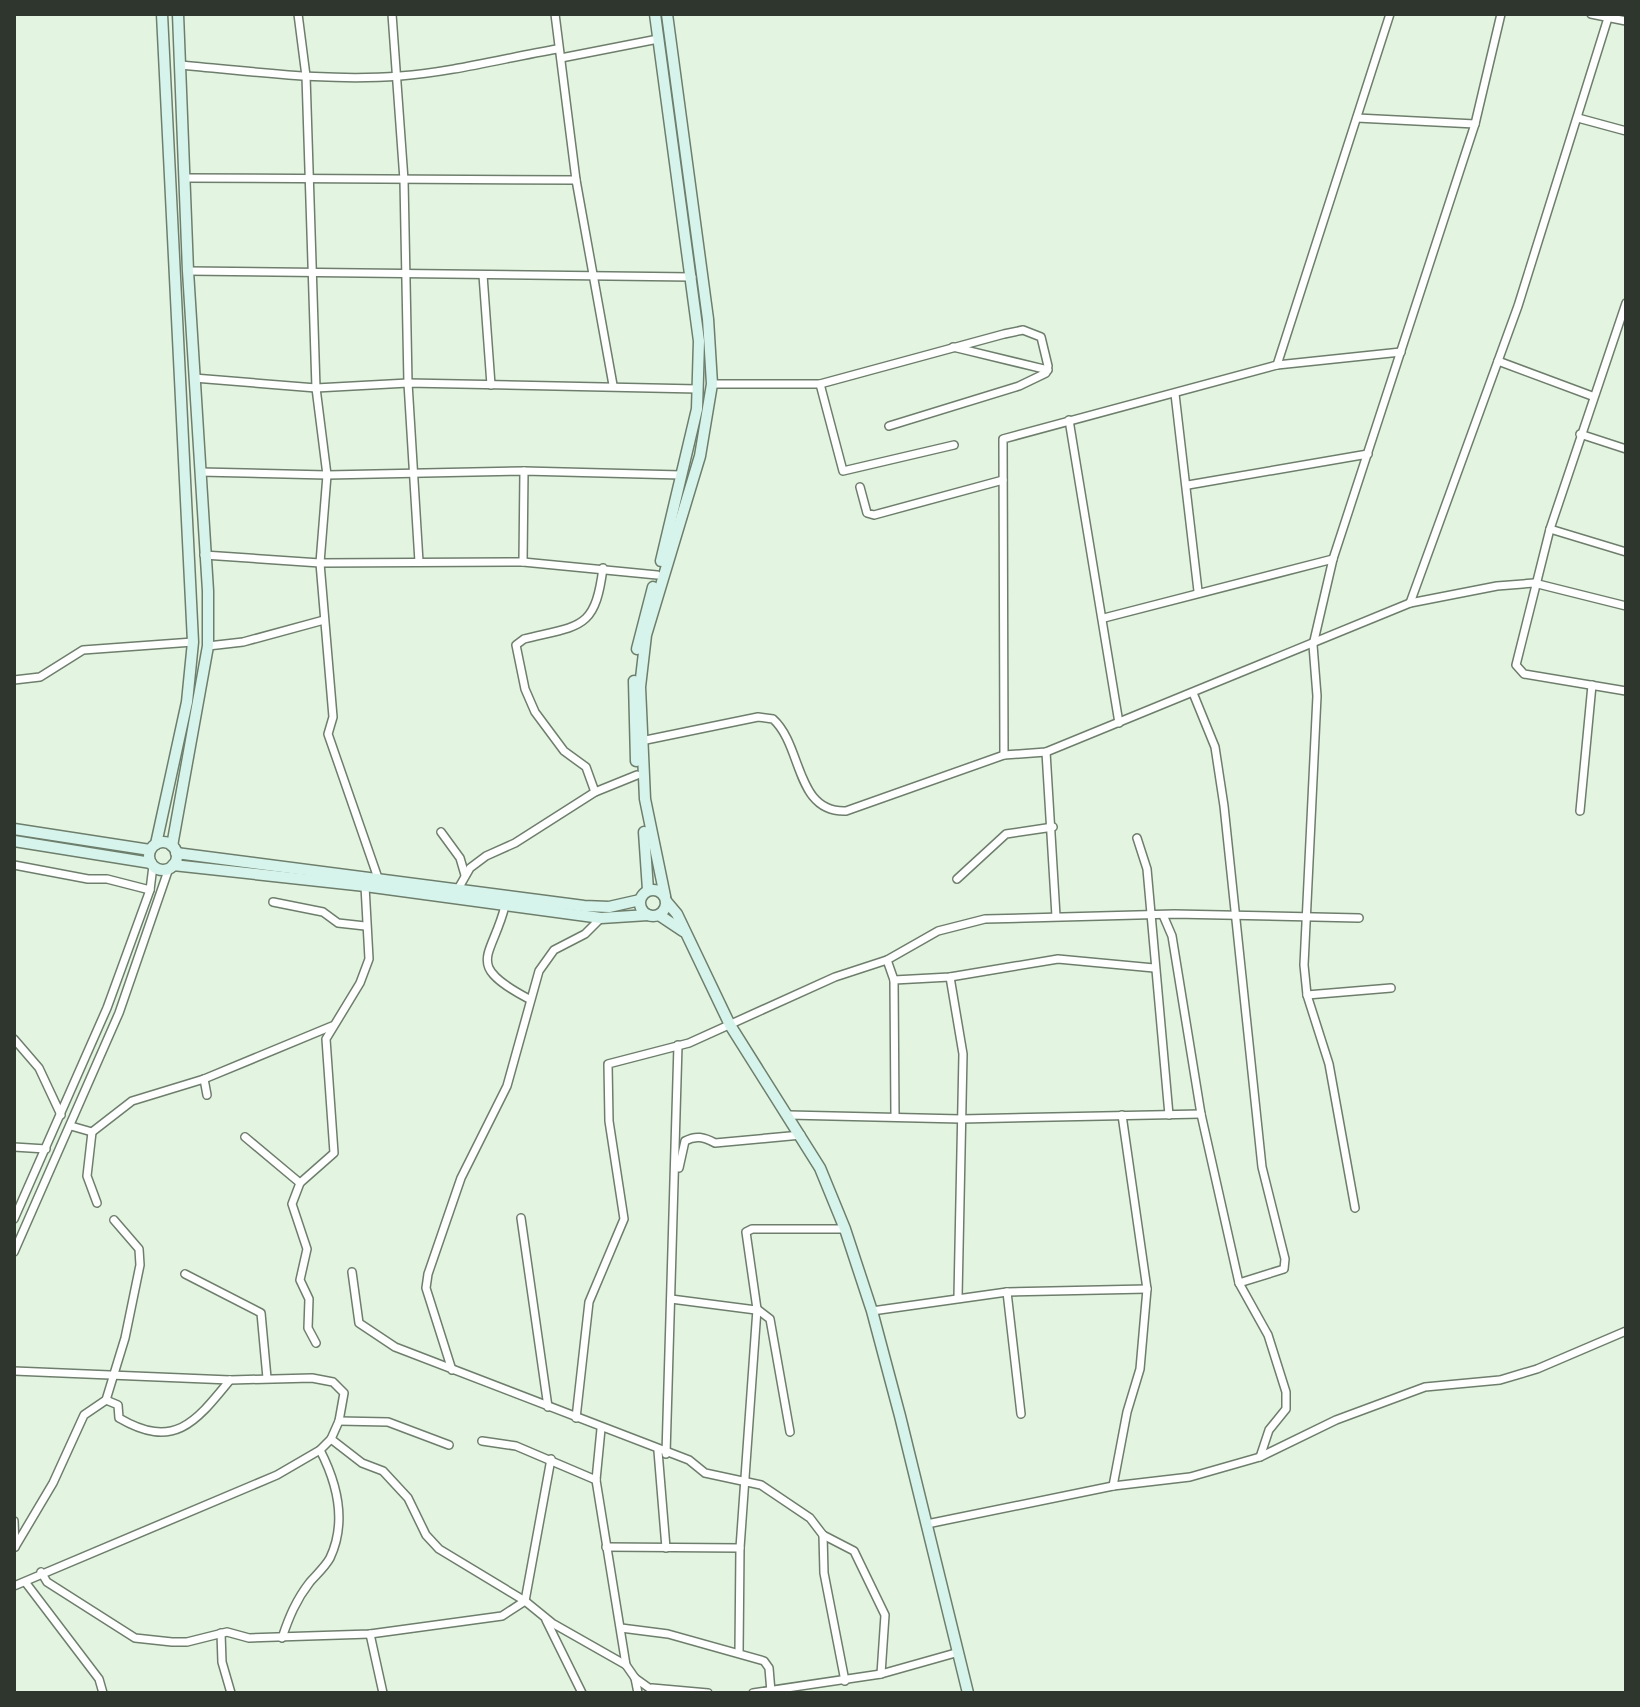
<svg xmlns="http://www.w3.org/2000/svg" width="1640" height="1707" font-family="'Playfair Display',serif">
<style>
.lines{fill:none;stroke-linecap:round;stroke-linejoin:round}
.street-casing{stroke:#6e7e6c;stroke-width:10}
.secondary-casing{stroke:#6e7e6c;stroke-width:13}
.street{stroke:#fff;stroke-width:7}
.secondary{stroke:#d6f4ec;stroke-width:10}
</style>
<rect width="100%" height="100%" fill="#e3f5e1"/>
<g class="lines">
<defs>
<g id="street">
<polyline points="298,14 306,76 316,388 327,475 320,563 333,717 328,734 378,878"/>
<polyline points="392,14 404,180 408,383 419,562"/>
<polyline points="555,14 576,180 613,385"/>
<polyline points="1591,14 1626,21"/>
<polyline points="561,58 658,39"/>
<path d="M179 65C252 71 327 82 400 76 453 72 505 58 557 49"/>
<polyline points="1357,118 1475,124"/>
<polyline points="1578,118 1626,131"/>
<polyline points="184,178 576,180"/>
<polyline points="188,271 692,277"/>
<polyline points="483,275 491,385"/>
<polyline points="1626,303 1550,529 1516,665 1524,674 1626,691"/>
<polyline points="953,347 1048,370"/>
<polyline points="1498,361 1592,396"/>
<polyline points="1277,365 1390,14"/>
<polyline points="194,378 316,388 408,383 698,389"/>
<polyline points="712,384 820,384 843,471 954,445"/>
<polyline points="820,384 1004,334 1023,330 1041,337 1048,366 1046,373 1019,386 889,426"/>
<polyline points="1175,394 1198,591"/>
<polyline points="1069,420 1119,723"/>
<polyline points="1580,434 1626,449"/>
<polyline points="200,472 327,475 524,471 681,475"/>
<polyline points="1188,485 1368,454"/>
<polyline points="860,487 867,513 874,515 1003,480"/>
<polyline points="1550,529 1626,552"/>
<polyline points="204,555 320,563 523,562 657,575"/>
<polyline points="523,562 524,471"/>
<polyline points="1410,603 1518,306 1608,18"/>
<polyline points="1104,618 1333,559"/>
<polyline points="208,646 243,642 324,620"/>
<polyline points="14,680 40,677 83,650 193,642"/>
<polyline points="1193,693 1215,747 1224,806 1262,1167 1285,1259 1284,1269 1239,1283"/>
<path d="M641 741 758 717 773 719C803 746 795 813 846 811L1004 755 1046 752 1410 603 1497 586 1534 583 1626 606"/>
<polyline points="1046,752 1056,916"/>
<polyline points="1004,755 1003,439 1277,365 1401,352"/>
<path d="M595 792 586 767 564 751 535 712 525 689 516 645 524 639C581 625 595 630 603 568"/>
<polyline points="1580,811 1592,685"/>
<polyline points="441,832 460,858 465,875"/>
<polyline points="1137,838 1147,869 1169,1115"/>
<polyline points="14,865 88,879 107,879 150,890"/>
<polyline points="957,879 1006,834 1053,827"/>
<polyline points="458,889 470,868 486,856 515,843 595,792 637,775"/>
<polyline points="273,902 323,912 338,923 365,926"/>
<path d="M505 906C492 958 463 964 529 999"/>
<polyline points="1163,915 1172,936 1201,1114 1239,1283 1268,1335 1286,1392 1286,1409 1269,1430 1260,1457"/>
<polyline points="887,960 894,980 895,1115"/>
<polyline points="950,977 963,1054 958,1297"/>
<polyline points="894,980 950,977 1058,959 1154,968"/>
<polyline points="1307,995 1391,988"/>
<polyline points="14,1039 39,1068 61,1115"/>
<polyline points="204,1079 207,1095"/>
<polyline points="789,1115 961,1119 1201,1114"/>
<polyline points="71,1126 92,1132 132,1101 204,1079 332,1026"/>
<polyline points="92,1132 87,1176 97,1203"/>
<polyline points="245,1137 300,1183"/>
<polyline points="14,1147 46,1149"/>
<path d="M679 1168 685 1141C696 1135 704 1137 715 1143L801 1135"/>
<polyline points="1355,1208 1329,1064 1307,995 1304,965 1317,696 1313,645 1333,559 1475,124 1501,14"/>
<polyline points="521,1218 548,1407"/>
<polyline points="14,1219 107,1008 150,890 153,866"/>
<polyline points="14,1252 119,1013 169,868"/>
<polyline points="352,1272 359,1323 395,1347 689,1460 705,1473 761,1485 810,1518 823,1535 854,1551 885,1615 881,1674"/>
<polyline points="185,1274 261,1313 267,1378"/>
<polyline points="1007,1292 1021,1414"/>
<polyline points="671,1299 756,1310"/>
<polyline points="757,1309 770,1319 790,1432"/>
<polyline points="872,1311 1007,1292 1147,1289"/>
<polyline points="316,1343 308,1328 309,1299 300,1280 307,1249 292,1204 300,1183 334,1153 326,1039 360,983 369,959 365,886"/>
<polyline points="452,1370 426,1288 428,1274 461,1178 507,1086 539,971 554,950 585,934 601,918"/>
<polyline points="14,1371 230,1380 312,1378 333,1382 344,1393 339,1421 331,1439 320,1450 277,1475 14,1586"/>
<path d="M106 1400 118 1405 119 1418C174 1450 195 1423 230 1380"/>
<polyline points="576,1418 589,1302 624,1219 609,1121 608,1064 689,1043 835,977 887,960 938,931 985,919 1174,914 1359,918"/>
<polyline points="339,1421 388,1422 449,1445"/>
<polyline points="601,1429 596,1480 626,1665"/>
<polyline points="331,1439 362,1463 383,1471 408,1498 426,1535 439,1549 525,1601 552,1623 626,1665 635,1678 656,1693"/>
<polyline points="482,1441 516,1446 596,1480"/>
<polyline points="658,1451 666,1548"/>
<polyline points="666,1454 678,1045"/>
<polyline points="1113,1486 1127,1412 1140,1369 1147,1289 1122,1115"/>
<polyline points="14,1521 15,1547"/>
<polyline points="927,1524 1113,1486 1190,1477 1260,1457 1336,1420 1425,1387 1500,1380 1537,1369 1626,1331"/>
<polyline points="823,1535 824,1573 845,1681"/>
<polyline points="15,1547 53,1483 84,1415 106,1400 125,1338 140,1265 139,1249 114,1220"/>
<polyline points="606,1547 740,1548"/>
<polyline points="41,1572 47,1582 135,1638 172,1642 187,1642 227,1632 249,1638 370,1634 502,1616 525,1601 551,1459"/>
<polyline points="26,1583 99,1679 103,1693"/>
<polyline points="546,1620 582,1693"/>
<polyline points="621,1628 668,1634 764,1661 769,1668 771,1692"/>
<polyline points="221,1633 222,1662 231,1693"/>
<polyline points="370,1634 383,1693"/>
<path d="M282 1638C289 1617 296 1600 310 1582 316 1575 325 1567 330 1558 347 1522 337 1483 320 1450"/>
<polyline points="739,1652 740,1548 757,1309 746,1232 752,1229 845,1229"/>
<polyline points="635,1678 638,1693"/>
<polyline points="652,1688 708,1693"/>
<polyline points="753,1693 881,1674 959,1652"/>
</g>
<g id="secondary">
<polyline points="655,14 699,341 697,409 661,561"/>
<polyline points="637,649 653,587"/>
<polyline points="634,681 636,761"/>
<polyline points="14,829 150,850"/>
<polyline points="644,832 648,890"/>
<polyline points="14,841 151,863"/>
<circle cx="163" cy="856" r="14"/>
<polyline points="156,844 187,702 193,642 162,14"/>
<polyline points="172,846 208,646 208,591 188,271 178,14"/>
<polyline points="176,853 584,906 609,907 640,900"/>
<polyline points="173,865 365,886 601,918 648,915"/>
<circle cx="653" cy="903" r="13"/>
<polyline points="665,896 645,799 640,687 646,635 700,456 712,384 708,319 667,14"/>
<polyline points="666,901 677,914 730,1025 820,1168 845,1229 872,1311 900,1416 968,1693"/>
<polyline points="659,915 683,931"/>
</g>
</defs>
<!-- street casing -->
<use href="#street" class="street-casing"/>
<!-- secondary casing -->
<use href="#secondary" class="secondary-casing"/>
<!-- street -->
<use href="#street" class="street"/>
<!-- secondary -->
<use href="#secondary" class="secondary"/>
</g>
<!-- border -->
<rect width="1640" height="1707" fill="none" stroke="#2f362e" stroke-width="32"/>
</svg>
